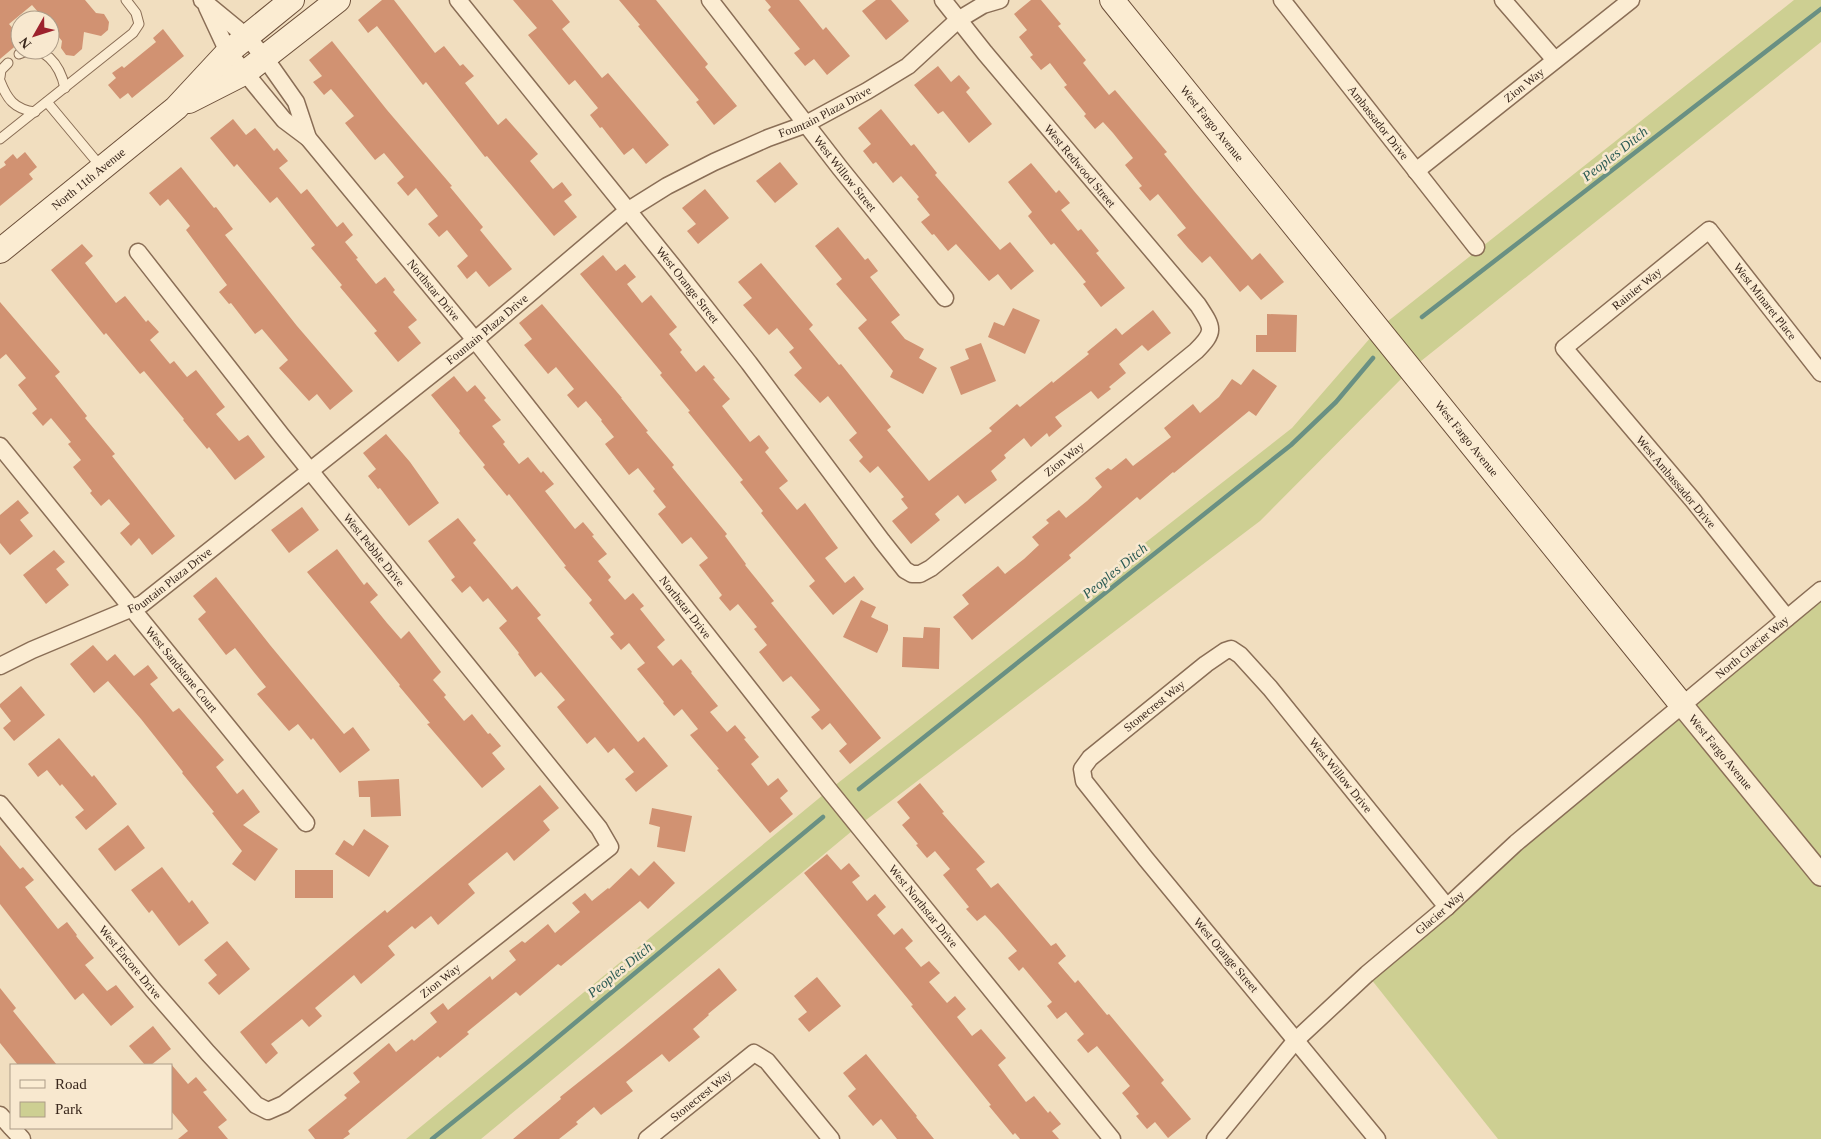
<svg xmlns="http://www.w3.org/2000/svg" width="1821" height="1139" font-family="'Times New Roman',serif">
<style>
.green{fill:#cdcf92}
.lines{fill:none;stroke-linecap:round;stroke-linejoin:round}
.stream{stroke:#699083;stroke-width:4.5}
.building{fill:#d19272}
.service-casing{stroke:#8a6e56;stroke-width:11}
.minor-casing{stroke:#8a6e56;stroke-width:19}
.tertiary-casing{stroke:#8a6e56;stroke-width:24}
.secondary-casing{stroke:#6c4f39;stroke-width:26}
.service{stroke:#fbecd2;stroke-width:9}
.minor{stroke:#fbecd2;stroke-width:16}
.tertiary{stroke:#fbecd2;stroke-width:21}
.secondary{stroke:#fbecd2;stroke-width:24}
.labels{text-anchor:middle;dominant-baseline:central;stroke-width:5;stroke-linejoin:round;paint-order:stroke}
.street-label{font-size:12px;fill:#39271c;stroke:#f8e8cf}
.water-label{font-size:14px;font-style:italic;fill:#2a5a53;stroke:#f8e8cf}
</style>
<rect width="100%" height="100%" fill="#f1debf"/>
<!-- green -->
<g class="green">
<polygon points="1794,0 1821,0 1821,42 1411,369 1260,521 858,826 481,1139 406,1139 829,790 1292,428 1378,329"/>
<polygon points="1821,590 1821,1139 1498,1139 1367,974"/>
</g>
<g class="lines">
<!-- stream -->
<g class="stream">
<polyline points="1422,317 1821,9"/>
<polyline points="859,789 1291,445 1336,402 1373,358"/>
<polyline points="432,1139 529,1061 823,817"/>
</g>
</g>
<!-- building -->
<g class="building">
<polygon points="0,0 85,0 96,13 104,14 109,22 108,30 101,36 84,32 82,49 74,56 66,55 61,48 62,41 50,26 50,20 45,20 32,5 9,24 20,37 16,40 19,43 0,59"/>
<polygon points="382,0 394,0 435,53 444,46 460,66 463,64 474,76 465,83 498,125 506,118 538,154 530,161 553,189 562,182 572,195 564,201 577,217 554,236 487,156 485,157 426,82 423,85 377,26 368,33 358,20"/>
<polygon points="513,0 552,0 570,22 562,29 602,78 608,73 669,145 646,164 633,148 624,155 602,127 600,128 590,115 598,108 575,80 569,85 528,35 537,28"/>
<polygon points="619,0 656,0 708,64 705,67 737,106 714,125 696,102 699,100 638,26 640,25"/>
<polygon points="765,0 799,0 823,30 826,27 850,56 827,75 814,59 805,66 794,53 800,49 768,10 771,7"/>
<polygon points="876,0 891,0 909,21 886,40 862,11"/>
<polygon points="1031,0 1041,0 1061,24 1058,26 1086,60 1083,63 1109,95 1115,90 1167,152 1164,154 1194,191 1252,260 1260,253 1284,282 1261,300 1248,285 1240,292 1210,256 1202,263 1188,248 1177,235 1186,228 1158,194 1150,201 1139,188 1142,186 1125,165 1133,158 1113,133 1103,122 1095,129 1084,116 1086,114 1064,87 1067,85 1050,63 1041,70 1030,57 1033,55 1019,37 1027,30 1014,14"/>
<polygon points="163,29 184,56 132,98 128,93 120,99 108,85 116,78 112,73 122,66 124,68 156,42 153,38"/>
<polygon points="332,41 387,110 452,186 450,187 483,227 480,230 512,269 489,287 476,271 467,279 457,266 468,256 447,230 439,237 428,224 438,216 416,188 408,196 397,183 404,177 384,153 375,160 345,123 354,116 331,89 324,95 313,82 322,76 309,60"/>
<polygon points="938,66 951,82 959,75 970,88 966,92 992,124 969,143 943,111 938,114 914,85"/>
<polygon points="881,109 911,146 914,144 937,173 935,175 1000,250 1010,242 1034,271 1011,290 998,274 989,281 956,244 948,251 934,234 932,235 921,222 930,215 917,199 919,197 901,176 893,183 876,162 873,164 863,151 871,144 858,128"/>
<polygon points="233,119 246,135 255,128 274,151 277,148 288,161 279,168 301,194 307,189 337,227 343,222 353,235 345,242 358,258 356,259 376,284 385,277 395,290 393,292 417,320 408,327 421,343 398,362 374,333 377,331 340,287 342,285 311,248 315,245 277,197 270,203 237,164 234,167 210,138"/>
<polygon points="25,152 37,167 29,174 33,179 0,206 0,169 6,165 4,162 13,154 17,159"/>
<polygon points="780,162 798,184 775,203 756,181"/>
<polygon points="1031,163 1056,193 1059,190 1070,203 1061,210 1078,231 1081,229 1099,251 1096,253 1125,288 1101,307 1083,284 1086,282 1054,243 1051,245 1028,216 1032,212 1008,182"/>
<polygon points="181,167 214,208 216,207 233,229 225,235 297,326 353,391 330,410 317,394 309,401 290,380 279,368 288,360 262,329 255,334 231,303 229,304 219,292 227,285 186,230 190,226 168,199 160,206 149,193"/>
<polygon points="705,189 729,218 698,244 687,231 696,224 682,208"/>
<polygon points="838,227 865,260 868,258 878,271 870,277 900,315 891,322 905,339 924,349 919,358 937,368 923,394 890,377 893,371 858,328 867,320 836,284 842,279 815,246"/>
<polygon points="82,244 93,256 85,263 116,303 125,296 146,322 148,320 159,332 150,340 170,364 174,361 187,377 196,370 225,407 216,414 239,441 248,435 265,457 235,480 209,447 207,449 183,420 184,419 144,371 140,374 106,333 104,335 51,270"/>
<polygon points="603,255 616,271 625,264 636,277 627,284 642,303 651,295 677,327 669,334 682,350 680,352 696,372 704,365 715,378 713,379 730,399 722,406 750,442 759,435 769,448 765,452 788,481 779,488 797,510 805,503 838,548 825,558 845,583 854,576 864,589 833,615 809,586 815,581 761,513 763,511 740,482 743,480 688,412 690,411 660,375 662,373 580,274"/>
<polygon points="761,263 813,325 809,329 839,365 841,364 891,427 887,430 929,481 992,431 989,428 1017,404 1020,407 1052,381 1053,383 1089,354 1087,352 1116,328 1122,335 1153,310 1171,333 1148,351 1142,345 1119,364 1126,373 1109,387 1111,389 1098,399 1091,391 1055,417 1062,426 1049,437 1047,433 1031,447 1024,438 1004,455 1006,458 991,471 997,480 965,504 958,495 935,514 940,520 911,544 892,521 908,508 901,499 904,497 878,466 870,473 859,461 863,457 849,440 857,433 828,396 820,403 794,375 802,368 789,352 794,348 777,328 769,335 743,305 752,298 738,282"/>
<polygon points="0,302 60,372 55,376 87,416 85,418 115,454 112,456 175,536 152,555 139,538 131,546 120,533 130,524 109,499 101,506 90,493 92,491 73,467 81,460 68,444 71,442 51,418 43,426 32,413 37,409 18,385 26,378 6,354 0,359"/>
<polygon points="542,304 622,398 621,398 648,431 646,432 674,465 672,467 727,534 725,536 746,564 745,565 774,601 771,603 881,738 850,764 839,751 847,744 830,723 822,730 811,717 820,710 804,691 791,676 783,682 759,652 767,645 754,629 757,627 738,604 730,611 719,598 722,595 699,565 708,558 691,537 682,544 658,514 666,507 653,491 655,489 638,468 629,475 605,444 614,437 601,421 602,420 586,401 578,408 567,395 574,389 556,367 548,374 524,345 532,339 519,323"/>
<polygon points="1013,308 1040,320 1025,354 988,337 994,322 1004,326"/>
<polygon points="1267,314 1297,315 1296,352 1256,352 1256,335 1267,335"/>
<polygon points="981,343 996,381 961,395 950,367 969,359 965,349"/>
<polygon points="1253,369 1277,386 1256,416 1249,411 1174,473 1173,472 1140,500 1137,497 1069,555 1071,558 972,640 953,617 969,604 962,595 998,566 1005,574 1024,559 1039,545 1032,537 1049,523 1046,520 1059,510 1066,518 1087,501 1102,487 1095,478 1108,468 1111,470 1126,458 1133,466 1171,437 1164,428 1193,404 1200,413 1219,397 1232,379 1241,385"/>
<polygon points="454,376 467,392 475,385 486,398 484,400 501,420 492,426 505,442 503,444 519,464 528,457 541,473 543,471 554,484 545,491 575,529 583,522 594,535 592,536 607,554 598,561 611,577 608,580 625,600 633,593 644,606 640,609 665,640 657,647 673,666 681,659 692,672 691,673 718,706 710,712 727,732 735,725 746,738 744,739 759,757 751,764 768,786 778,778 788,791 780,798 793,814 770,833 717,770 719,769 690,735 698,729 682,709 674,716 663,703 664,702 637,669 645,663 629,643 621,650 610,637 614,634 589,603 592,600 564,567 566,566 509,494 507,496 483,467 485,465 459,433 460,431 431,395"/>
<polygon points="386,434 410,462 439,503 409,526 380,488 378,489 368,476 376,469 363,453"/>
<polygon points="18,500 29,513 20,520 33,536 10,555 0,543 0,515"/>
<polygon points="302,507 319,530 289,553 271,530"/>
<polygon points="458,518 476,540 473,543 512,590 517,586 541,615 537,618 638,742 644,737 668,766 636,792 625,779 634,772 614,748 608,753 595,737 587,744 557,707 565,700 541,672 535,677 518,654 519,653 499,628 507,621 488,598 483,602 470,586 462,593 451,580 455,577 428,541"/>
<polygon points="337,549 364,585 367,582 378,595 370,602 387,623 401,639 409,631 441,672 433,680 446,695 444,697 464,721 472,714 488,734 490,733 501,746 492,753 505,769 482,788 427,724 430,723 399,686 400,685 307,572"/>
<polygon points="54,550 65,562 56,569 69,585 46,604 23,575"/>
<polygon points="216,577 270,645 344,734 353,727 370,750 340,773 313,738 311,740 298,724 289,731 257,694 266,687 253,671 235,648 226,655 198,619 206,612 193,596"/>
<polygon points="861,600 876,607 871,617 888,625 888,630 877,653 843,637"/>
<polygon points="924,627 940,628 939,669 902,667 903,637 923,638"/>
<polygon points="93,645 107,661 115,654 134,676 148,665 158,678 150,684 173,712 179,708 224,760 216,767 237,794 243,789 260,812 243,825 278,849 255,881 232,864 242,851 212,813 214,812 182,773 183,772 141,719 108,681 94,693 70,664"/>
<polygon points="21,686 45,715 14,741 3,728 11,721 0,707 0,704"/>
<polygon points="59,738 92,777 94,775 117,804 86,830 75,817 84,810 62,784 60,786 47,770 38,777 28,764"/>
<polygon points="399,779 401,816 371,817 370,797 359,797 358,781"/>
<polygon points="920,783 944,812 942,813 985,862 976,869 991,888 998,883 1051,946 1056,943 1066,956 1058,963 1075,983 1078,980 1107,1015 1109,1014 1164,1080 1161,1083 1191,1119 1168,1138 1155,1122 1147,1129 1136,1116 1139,1114 1122,1093 1130,1086 1097,1046 1088,1053 1077,1040 1084,1034 1066,1012 1057,1019 1047,1006 1052,1002 1023,967 1019,971 1008,958 1017,951 999,930 985,915 977,921 966,909 969,907 943,875 950,869 935,851 927,858 916,845 918,844 902,825 910,818 897,802"/>
<polygon points="540,785 559,808 543,821 550,830 514,861 507,852 468,884 475,893 438,925 431,916 415,929 412,926 388,946 395,955 374,973 361,984 354,975 315,1008 322,1016 309,1027 302,1019 271,1044 278,1053 266,1064 240,1032 356,934 385,910 387,913"/>
<polygon points="652,808 692,816 685,852 657,847 660,827 649,824"/>
<polygon points="128,825 145,848 115,871 98,849"/>
<polygon points="364,829 389,846 369,877 335,854 344,840 353,846"/>
<polygon points="0,845 20,869 23,867 34,880 25,887 58,929 67,922 77,935 76,936 94,958 85,965 107,991 116,985 134,1007 111,1026 83,993 75,1000 0,904"/>
<polygon points="827,854 841,870 849,863 860,876 852,882 867,901 875,894 886,907 877,915 894,935 902,928 913,941 905,948 921,967 929,961 940,973 929,982 947,1003 955,996 966,1009 957,1017 972,1036 981,1029 1006,1058 998,1065 1026,1102 1034,1096 1048,1113 1050,1111 1061,1124 1052,1131 1059,1139 1020,1139 1015,1133 1013,1135 989,1106 991,1105 911,1006 913,1005 804,873"/>
<polygon points="654,861 675,883 648,909 640,901 561,966 558,964 520,996 516,992 467,1032 469,1034 440,1058 438,1056 348,1131 350,1134 343,1139 315,1139 308,1130 347,1098 344,1095 360,1082 353,1073 389,1043 396,1052 412,1039 414,1041 437,1022 430,1013 443,1003 448,1010 490,976 492,980 516,960 509,951 522,941 525,943 548,924 555,933 580,912 572,903 585,893 592,901 608,888 609,889 631,868 639,876"/>
<polygon points="162,867 189,903 192,900 209,923 179,946 152,910 149,913 131,890"/>
<rect x="295" y="870" width="38" height="28"/>
<polygon points="227,941 250,969 219,995 208,983 217,975 204,960"/>
<polygon points="719,968 737,990 708,1014 709,1015 693,1029 700,1037 669,1062 662,1054 626,1082 633,1091 601,1115 594,1107 576,1122 578,1124 559,1139 513,1139 561,1099 560,1097 623,1047"/>
<polygon points="817,977 841,1006 809,1032 798,1019 807,1012 794,996"/>
<polygon points="0,988 16,1008 13,1011 57,1065 18,1065 0,1043"/>
<polygon points="153,1026 171,1049 151,1065 145,1065 129,1046"/>
<polygon points="866,1054 917,1116 916,1117 934,1139 897,1139 881,1119 873,1126 848,1096 856,1089 843,1073"/>
<polygon points="171,1064 188,1084 196,1077 207,1090 203,1092 227,1120 218,1127 228,1139 178,1139 188,1131 171,1111"/>
</g>
<g class="lines">
<defs>
<g id="service">
<path d="M19 54C44 42 60 65 65 88"/>
<polyline points="0,77 1,70 8,63"/>
<path d="M0 81C7 99 14 109 35 112"/>
<polyline points="47,102 102,168"/>
<polyline points="0,139 133,33 139,24 136,13 126,0"/>
</g>
<g id="minor">
<path id="s1" d="M202 0 247 37 265 58 296 102 308 138 475 340 829 790 1112 1139"/>
<path id="s2" d="M458 0 672 265 749 363 882 541 905 570 912 574H920L931 568 1196 351C1216 331 1213 328 1198 305L985 53 943 0"/>
<path id="s3" d="M710 0 840 168 945 298"/>
<path id="s4" d="M1282 0 1476 247"/>
<polyline points="1503,0 1555,60"/>
<polyline points="207,7 228,52 284,120 308,138"/>
<path id="s5" d="M1416 171 1631 0"/>
<path id="s6" d="M0 446 306 823"/>
<path id="s7" d="M1787 618 1692 499 1564 348 1709 230 1821 373"/>
<path id="s8" d="M0 666 32 650 142 604 475 340 627 211 667 186 714 162 768 138 804 125 867 91 908 66 958 20 983 5 1000 0"/>
<path id="s9" d="M0 804 153 990 208 1053 256 1105 268 1111 284 1104 610 847 599 828 282 436 138 252"/>
<polyline points="0,1115 11,1127"/>
<polyline points="12,1128 22,1139"/>
<path id="s10" d="M647 1139 754 1053 767 1061 831 1139"/>
<path id="s11" d="M1215 1139 1296 1040 1367 974 1447 907 1516 843 1821 590"/>
<path id="s12" d="M1377 1139 1146 859 1084 781 1082 769 1090 758 1206 664 1225 651 1231 649 1240 655 1270 688 1447 907"/>
</g>
<g id="tertiary">
<path id="s13" d="M1682 705 1821 875"/>
</g>
<g id="secondary">
<path id="s14" d="M1112 0 1682 705"/>
<polyline points="189,101 246,72 338,0"/>
<path id="s15" d="M0 251 176 108 228 52 292 0"/>
</g>
</defs>
<!-- service casing -->
<use href="#service" class="service-casing"/>
<!-- minor casing -->
<use href="#minor" class="minor-casing"/>
<!-- tertiary casing -->
<use href="#tertiary" class="tertiary-casing"/>
<!-- secondary casing -->
<use href="#secondary" class="secondary-casing"/>
<!-- service -->
<use href="#service" class="service"/>
<!-- minor -->
<use href="#minor" class="minor"/>
<!-- tertiary -->
<use href="#tertiary" class="tertiary"/>
<!-- secondary -->
<use href="#secondary" class="secondary"/>
</g>
<g class="labels">
<!-- street labels -->
<g class="street-label">
<text stroke="none"><textPath href="#s5" startOffset="138">Zion Way</textPath></text>
<text stroke="none"><textPath href="#s8" startOffset="1001">Fountain Plaza Drive</textPath></text>
<text stroke="none"><textPath href="#s14" startOffset="159">West Fargo Avenue</textPath></text>
<text stroke="none"><textPath href="#s4" startOffset="156">Ambassador Drive</textPath></text>
<text transform="translate(1080 166) rotate(50)">West Redwood Street</text>
<text stroke="none"><textPath href="#s3" startOffset="220">West Willow Street</textPath></text>
<text stroke="none"><textPath href="#s15" startOffset="114">North 11th Avenue</textPath></text>
<text stroke="none"><textPath href="#s2" startOffset="366">West Orange Street</textPath></text>
<text stroke="none"><textPath href="#s7" startOffset="444">Rainier Way</textPath></text>
<text stroke="none"><textPath href="#s1" startOffset="375">Northstar Drive</textPath></text>
<text stroke="none"><textPath href="#s7" startOffset="628">West Minaret Place</textPath></text>
<text stroke="none"><textPath href="#s8" startOffset="596">Fountain Plaza Drive</textPath></text>
<text stroke="none"><textPath href="#s14" startOffset="564">West Fargo Avenue</textPath></text>
<text stroke="none"><textPath href="#s2" startOffset="925">Zion Way</textPath></text>
<text transform="translate(1676 482) rotate(50)">West Ambassador Drive</text>
<text transform="translate(374 550) rotate(51)">West Pebble Drive</text>
<text stroke="none"><textPath href="#s8" startOffset="191">Fountain Plaza Drive</textPath></text>
<text stroke="none"><textPath href="#s1" startOffset="780">Northstar Drive</textPath></text>
<text stroke="none"><textPath href="#s11" startOffset="730">North Glacier Way</textPath></text>
<text stroke="none"><textPath href="#s6" startOffset="288">West Sandstone Court</textPath></text>
<text stroke="none"><textPath href="#s12" startOffset="571">Stonecrest Way</textPath></text>
<text stroke="none"><textPath href="#s13" startOffset="61">West Fargo Avenue</textPath></text>
<text stroke="none"><textPath href="#s12" startOffset="835">West Willow Drive</textPath></text>
<text stroke="none"><textPath href="#s1" startOffset="1162">West Northstar Drive</textPath></text>
<text stroke="none"><textPath href="#s11" startOffset="320">Glacier Way</textPath></text>
<text transform="translate(1226 955) rotate(50)">West Orange Street</text>
<text stroke="none"><textPath href="#s9" startOffset="205">West Encore Drive</textPath></text>
<text stroke="none"><textPath href="#s9" startOffset="625">Zion Way</textPath></text>
<text stroke="none"><textPath href="#s10" startOffset="69">Stonecrest Way</textPath></text>
</g>
<!-- water labels -->
<g class="water-label">
<text transform="translate(1615 154) rotate(-38)">Peoples Ditch</text>
<text transform="translate(1115 571) rotate(-39)">Peoples Ditch</text>
<text transform="translate(620 970) rotate(-39)">Peoples Ditch</text>
</g>
</g>
<!-- legend -->
<rect x="10" y="1064" width="162" height="65" fill="#f8e8cf" stroke="#ac9b87"/>
<rect x="20" y="1080" width="25" height="8" fill="#fbecd2" stroke="#ac9b87"/>
<text x="55" y="1089" font-size="15" fill="#39271c">Road</text>
<rect x="20" y="1102" width="25" height="15" fill="#cdcf92" stroke="#ac9b87"/>
<text x="55" y="1114" font-size="15" fill="#39271c">Park</text>
<!-- north arrow -->
<g transform="translate(35 35) rotate(231)"><circle r="24" fill="#f8e8cf" stroke="#ac9b87"/>
<path d="M0-4L9 19L0 12L-9 19Z" fill="#9d222d"/>
<text y="-8" font-size="14" font-weight="bold" text-anchor="middle" fill="#39271c">N</text>
</g>
</svg>
